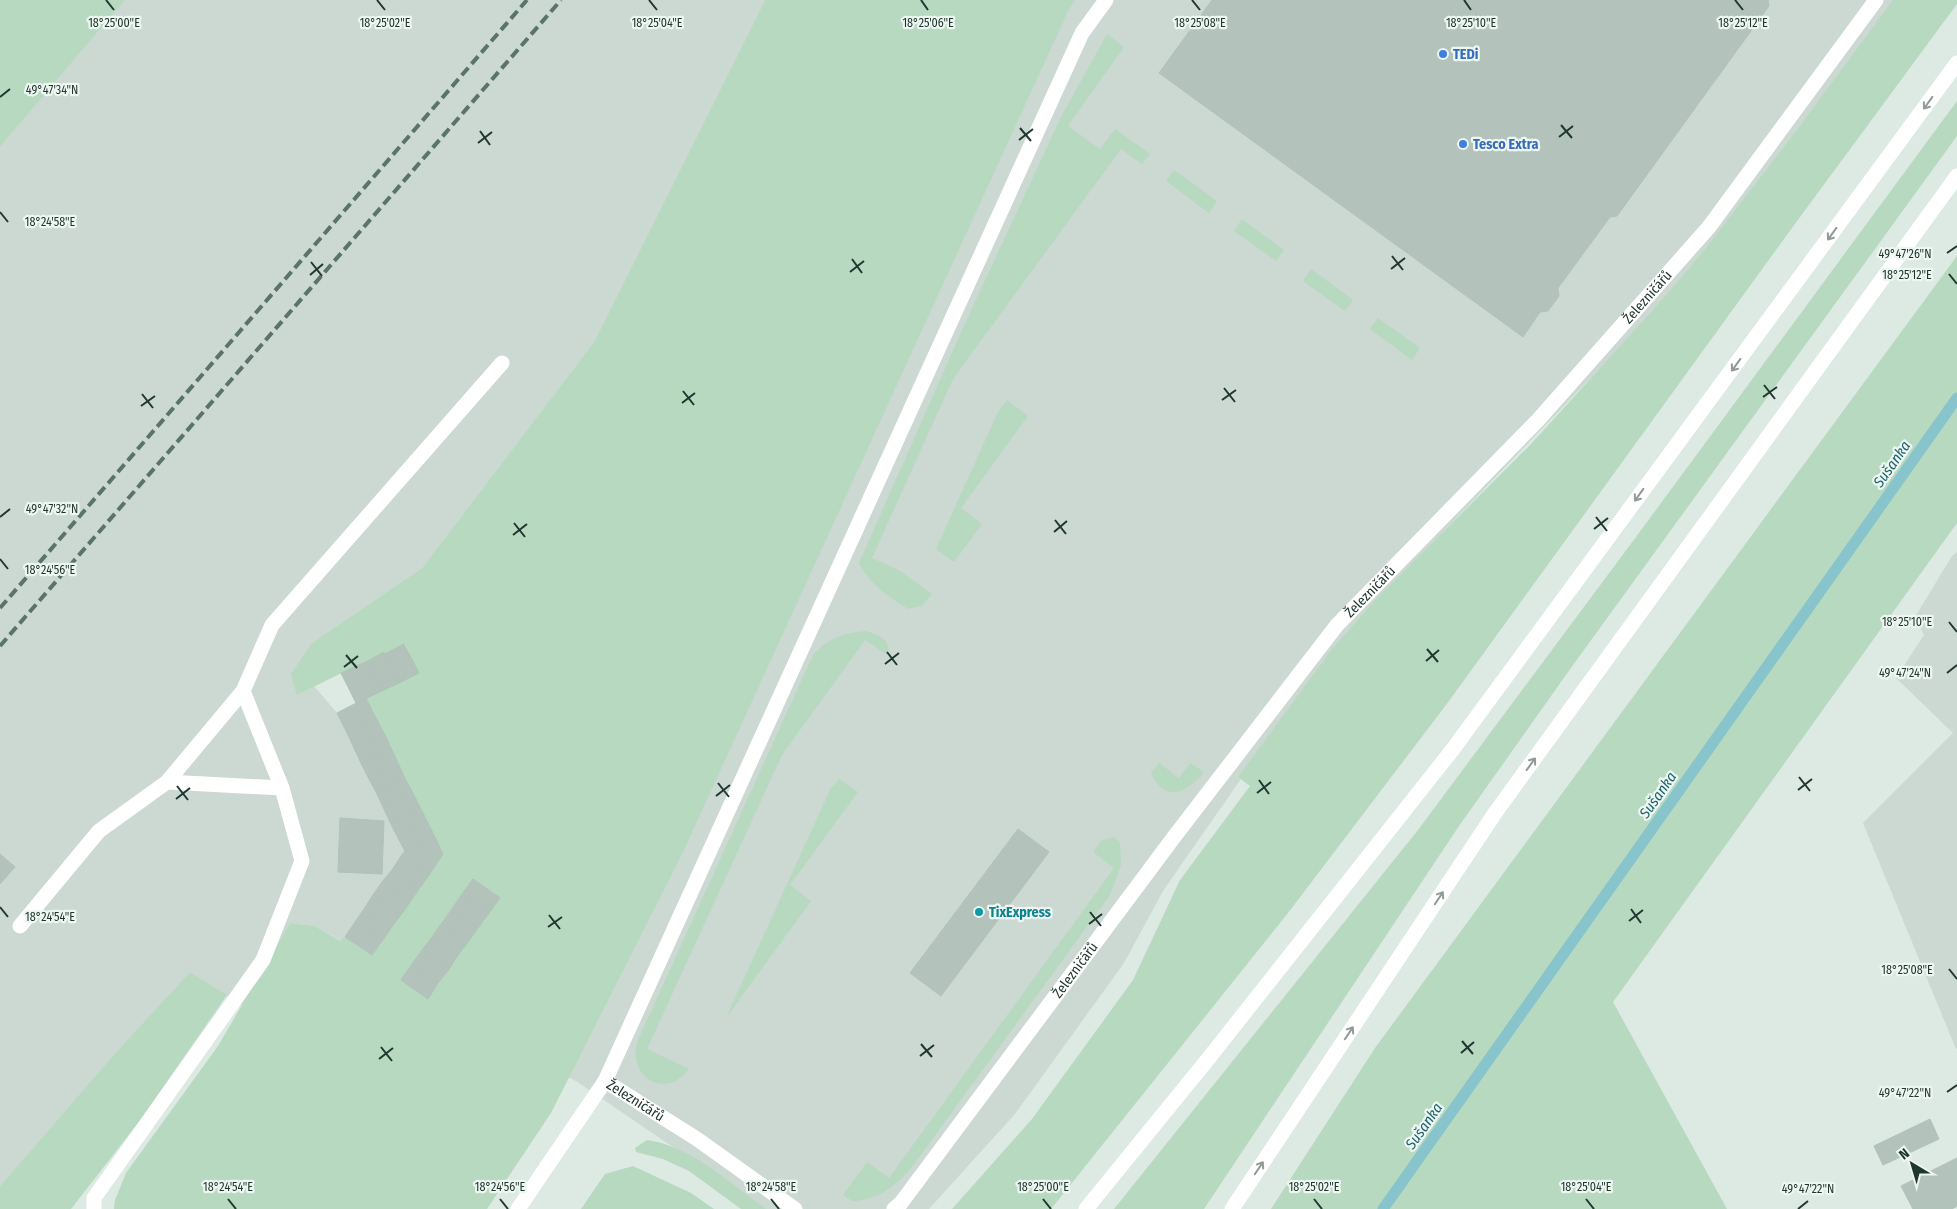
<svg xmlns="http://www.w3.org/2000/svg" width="1957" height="1209" font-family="'Fira Sans Condensed',sans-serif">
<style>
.built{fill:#ccd8d2}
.green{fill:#b7d9bf}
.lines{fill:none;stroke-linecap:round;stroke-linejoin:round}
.stream{stroke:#87c4cc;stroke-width:11}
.building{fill:#b3c3bc;stroke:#b0c2ba}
.service{stroke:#fff;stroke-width:15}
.minor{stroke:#fff;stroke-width:15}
.secondary{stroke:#fff;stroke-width:15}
.rail{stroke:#5a736b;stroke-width:4;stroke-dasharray:10 5;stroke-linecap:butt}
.oneway{stroke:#909b98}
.ticks{fill:none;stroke:#203730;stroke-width:2}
.shop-dot{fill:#3f7fe0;stroke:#edf6f1;stroke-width:2}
.culture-dot{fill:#0f9aa8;stroke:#edf6f1;stroke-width:2}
.labels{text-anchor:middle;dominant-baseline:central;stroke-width:4.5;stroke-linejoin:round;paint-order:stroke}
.shop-label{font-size:14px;font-weight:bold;fill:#366cbe;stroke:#edf6f1;text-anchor:start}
.street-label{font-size:14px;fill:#203730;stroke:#edf6f1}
.culture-label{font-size:14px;font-weight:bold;fill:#0d838f;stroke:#edf6f1;text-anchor:start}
.water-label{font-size:15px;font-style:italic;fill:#1e646f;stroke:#edf6f1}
.ticks-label{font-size:12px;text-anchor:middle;fill:#203730;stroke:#edf6f1;stroke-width:4.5;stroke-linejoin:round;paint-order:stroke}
</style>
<rect width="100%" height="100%" fill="#dde9e3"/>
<!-- built -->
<g class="built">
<polygon points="125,0 765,0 594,342 422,568 312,643 297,695 314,686 337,713 405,851 345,937 341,941 315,926 290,923 242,1005 190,972 117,1051 0,1186 0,147"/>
<polygon points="1049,0 1901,0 1699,265 1350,629 1245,773 1163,891 1124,963 1015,1114 929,1209 764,1209 576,1081 546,1066"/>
<polygon points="1957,552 1957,1048 1956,1049 1863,823 1953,733 1896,678 1924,635 1915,617 1952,556"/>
</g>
<!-- green -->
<g class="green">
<polygon points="0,0 125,0 0,147"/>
<polygon points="765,0 1075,0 1069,9 683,852 551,1113 487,1209 114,1209 115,1200 126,1173 218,1046 290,923 315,926 340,941 345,937 372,955 443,854 366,698 418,673 405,644 385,654 384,652 297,695 291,674 312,643 422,568 594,342"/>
<polygon points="1893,0 1957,0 1957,4 1789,232 1449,701 1288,913 1051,1209 952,1209 1032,1119 1133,980 1180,880 1250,786 1238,777 1332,649 1377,598 1531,444 1663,299 1706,248 1797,130"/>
<path d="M1107 34 1124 47 1068 126 1100 149 1115 129 1150 154 1142 164 1121 149 953 379 872 558 900 571 932 594 922 606 908 609C888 596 869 584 859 563L962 330 1061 117Z"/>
<polygon points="1957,101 1957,136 1573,665 1459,826 1204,1209 1114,1209 1418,830 1636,537"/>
<polygon points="1174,170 1217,201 1209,213 1166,181"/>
<polygon points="1242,219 1284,250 1276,261 1234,231"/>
<polygon points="1957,256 1957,523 1613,1002 1727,1209 1271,1209 1375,1048"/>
<polygon points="1311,269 1353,300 1345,311 1303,281"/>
<polygon points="1378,318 1420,348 1412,360 1370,329"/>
<polygon points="1007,400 1028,416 961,508 982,524 954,562 936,549 998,412"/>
<path d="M866 631C878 635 893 639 887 655L865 640 782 755 647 1049 689 1069C665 1101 626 1077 638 1040L813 655C828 638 844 633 866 631Z"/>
<path d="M1159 763 1179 778 1190 763 1204 772C1186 794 1166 803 1151 773Z"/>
<polygon points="839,779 858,792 790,885 811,901 726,1018 830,790"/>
<path d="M1114 837 1120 842 1121 865 1110 895 912 1167C896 1186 878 1200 852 1201L843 1195 867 1162 889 1178 1114 868 1093 852 1102 840Z"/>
<polygon points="190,972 227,995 141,1119 71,1209 0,1209 0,1186 117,1051"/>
<path d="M647 1140C691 1146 731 1184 766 1209H741L689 1171 663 1159 636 1152 635 1148Z"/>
<polygon points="633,1166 691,1193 714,1209 581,1209 605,1174"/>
</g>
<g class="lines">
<!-- stream -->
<polyline class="stream" points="1383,1209 1957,398"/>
</g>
<!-- building -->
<g class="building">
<polygon points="1212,0 1768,0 1769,6 1617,216 1610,217 1558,288 1559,296 1548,311 1540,312 1523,337 1159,73"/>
<polygon points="404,644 419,673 399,683 385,654"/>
<polygon points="384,652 399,683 382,691 367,661"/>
<polygon points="367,661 382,691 356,703 341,673"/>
<polygon points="366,698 376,718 347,733 337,713"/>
<polygon points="376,718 384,733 354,748 347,733"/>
<polygon points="384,733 391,748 361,763 354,748"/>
<polygon points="391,748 398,763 368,777 361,763"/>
<polygon points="398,763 405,778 376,792 368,777"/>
<polygon points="405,778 413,793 383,807 376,792"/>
<polygon points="413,793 420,807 390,822 383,807"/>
<polygon points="420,807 427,821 397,836 390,822"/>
<polygon points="340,818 384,821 382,874 338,872"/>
<polygon points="427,821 435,837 405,851 397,836"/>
<polygon points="1018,829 1049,852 941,996 910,973"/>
<polygon points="435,837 443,854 429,875 401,856 405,851"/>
<polygon points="0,854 15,867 0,884"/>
<polygon points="401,856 429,875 419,889 392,870"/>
<polygon points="392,870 419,889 410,902 382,882"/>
<polygon points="473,879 500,898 489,913 462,894"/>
<polygon points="382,882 410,902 401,915 373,895"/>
<polygon points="462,894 489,913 478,928 452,909"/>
<polygon points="373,895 401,915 391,928 364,909"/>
<polygon points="364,909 391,928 382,941 355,922"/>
<polygon points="452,909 478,928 468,942 442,923"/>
<polygon points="355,922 382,941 372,955 345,937"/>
<polygon points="442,923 468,942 458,955 432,937"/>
<polygon points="432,937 458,955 449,969 422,950"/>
<polygon points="422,950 449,969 438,983 412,964"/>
<polygon points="412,964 438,983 428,999 401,980"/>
<polygon points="1930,1119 1939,1139 1883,1165 1874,1146"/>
<polygon points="1957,1158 1957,1206 1952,1209 1913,1209 1901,1186"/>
</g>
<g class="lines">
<!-- service -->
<polyline class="service" points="605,1081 1082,33 1106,0"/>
<!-- minor -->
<g class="minor">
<polyline points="167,782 282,788"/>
<polyline points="20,926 99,831 167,782 243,691 272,625 502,363"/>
<polyline points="94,1209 94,1198 263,960 302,861 282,788 243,691"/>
<path id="s1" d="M518 1209 605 1081 697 1139 795 1209"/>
<path id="s2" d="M894 1209 901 1203 1174 837 1337 625 1538 420 1709 227 1876 0"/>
</g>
<!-- secondary -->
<g class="secondary">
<polyline points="1086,1209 1208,1059 1453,749 1957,63"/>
<polyline points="1232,1209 1495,813 1957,176"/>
</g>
<!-- rail -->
<g class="rail">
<polyline points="0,608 527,0"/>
<polyline points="0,646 561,0"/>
</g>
</g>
<!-- one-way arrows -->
<defs><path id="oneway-shaft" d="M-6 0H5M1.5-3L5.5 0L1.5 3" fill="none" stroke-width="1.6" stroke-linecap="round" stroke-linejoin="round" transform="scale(1.25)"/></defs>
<g class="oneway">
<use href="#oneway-shaft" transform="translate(1928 103) rotate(126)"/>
<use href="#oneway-shaft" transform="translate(1832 234) rotate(126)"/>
<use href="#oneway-shaft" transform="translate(1736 365) rotate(126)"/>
<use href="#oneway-shaft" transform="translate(1639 495) rotate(126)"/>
<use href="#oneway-shaft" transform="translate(1531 764) rotate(-54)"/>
<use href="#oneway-shaft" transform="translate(1439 898) rotate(-56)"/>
<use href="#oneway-shaft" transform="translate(1349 1033) rotate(-56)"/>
<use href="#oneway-shaft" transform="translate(1259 1168) rotate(-56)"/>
</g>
<!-- ticks -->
<path class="ticks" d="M106 0 114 10M377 0 385 10M649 0 657 10M921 0 928 10M1192 0 1200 10M1464 0 1471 10M1735 0 1743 10M0 97 10 89M1561 125 1572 138M1020 128 1031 141M480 131 490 145M1559 137 1573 126M1019 140 1033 129M478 143 492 132M0 212 8 222M1947 253 1957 246M1392 256 1403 270M852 259 862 273M311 262 322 276M1391 269 1405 258M850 272 864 261M1949 274 1957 284M310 275 323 264M1764 385 1775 399M1224 388 1235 402M683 391 694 405M142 394 153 408M1763 397 1777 387M1222 400 1236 390M682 403 695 393M141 406 155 396M0 517 10 509M1596 517 1607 531M1055 520 1066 534M514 523 525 537M1594 529 1608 518M1054 532 1067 521M513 535 527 524M0 559 8 569M1949 622 1957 632M1427 649 1438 662M887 652 897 665M346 655 357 668M1426 661 1439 650M885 664 899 653M344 667 358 656M1947 673 1957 665M1799 777 1810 791M1259 780 1269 794M718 783 729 797M177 786 188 800M1798 790 1812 779M1257 793 1271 782M716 796 730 785M176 799 190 788M0 907 8 917M1631 909 1641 923M1090 912 1101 926M549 915 560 929M1629 921 1643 910M1089 924 1102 914M548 927 562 917M1949 969 1957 979M1462 1041 1473 1054M921 1044 932 1057M381 1047 392 1061M1461 1053 1474 1042M920 1056 934 1045M379 1059 393 1048M1947 1092 1957 1085M228 1199 236 1209M500 1199 508 1209M771 1199 779 1209M1043 1199 1051 1209M1314 1199 1322 1209M1586 1199 1594 1209M1798 1209 1808 1201"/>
<!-- markers -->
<g class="shop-dot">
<circle cx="1443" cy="54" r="5"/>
<circle cx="1463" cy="144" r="5"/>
</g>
<circle class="culture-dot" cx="979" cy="912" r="5"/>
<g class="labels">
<!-- shop labels -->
<g class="shop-label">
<text x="1453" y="54">TEDi</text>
<text x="1473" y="144">Tesco Extra</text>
</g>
<!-- street labels -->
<g class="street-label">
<text stroke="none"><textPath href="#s2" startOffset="1185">Železničářů</textPath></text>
<text stroke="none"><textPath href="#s2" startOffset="780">Železničářů</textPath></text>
<text stroke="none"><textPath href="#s2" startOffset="300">Železničářů</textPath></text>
<text stroke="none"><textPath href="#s1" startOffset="191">Železničářů</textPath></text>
</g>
<!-- culture labels -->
<g class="culture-label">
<text x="989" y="912">TixExpress</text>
</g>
<!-- water labels -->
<g class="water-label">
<text transform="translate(1892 464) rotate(-55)">Sušanka</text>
<text transform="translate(1658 795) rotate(-55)">Sušanka</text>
<text transform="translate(1424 1126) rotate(-55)">Sušanka</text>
</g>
</g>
<g class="ticks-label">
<text x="385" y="27">18°25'02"E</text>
<text x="928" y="27">18°25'06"E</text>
<text x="114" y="27">18°25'00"E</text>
<text x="657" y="27">18°25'04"E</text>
<text x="1200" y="27">18°25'08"E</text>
<text x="1471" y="27">18°25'10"E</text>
<text x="1743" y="27">18°25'12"E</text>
<text x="52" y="94">49°47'34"N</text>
<text x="50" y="226">18°24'58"E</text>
<text x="1905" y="258">49°47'26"N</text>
<text x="1907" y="279">18°25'12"E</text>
<text x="52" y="513">49°47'32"N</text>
<text x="50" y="574">18°24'56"E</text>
<text x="1907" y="626">18°25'10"E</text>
<text x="1905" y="677">49°47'24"N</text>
<text x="50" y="921">18°24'54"E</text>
<text x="1907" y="974">18°25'08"E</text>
<text x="1905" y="1097">49°47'22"N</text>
<text x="228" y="1191">18°24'54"E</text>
<text x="500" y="1191">18°24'56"E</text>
<text x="771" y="1191">18°24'58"E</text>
<text x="1043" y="1191">18°25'00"E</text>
<text x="1314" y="1191">18°25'02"E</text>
<text x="1586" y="1191">18°25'04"E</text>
<text x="1808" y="1193">49°47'22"N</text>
</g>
<!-- north arrow -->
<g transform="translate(1912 1164) rotate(322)" stroke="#edf6f1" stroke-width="4" paint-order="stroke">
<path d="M0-4L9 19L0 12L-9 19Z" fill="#203730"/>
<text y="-8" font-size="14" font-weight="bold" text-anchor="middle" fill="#203730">N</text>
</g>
</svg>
